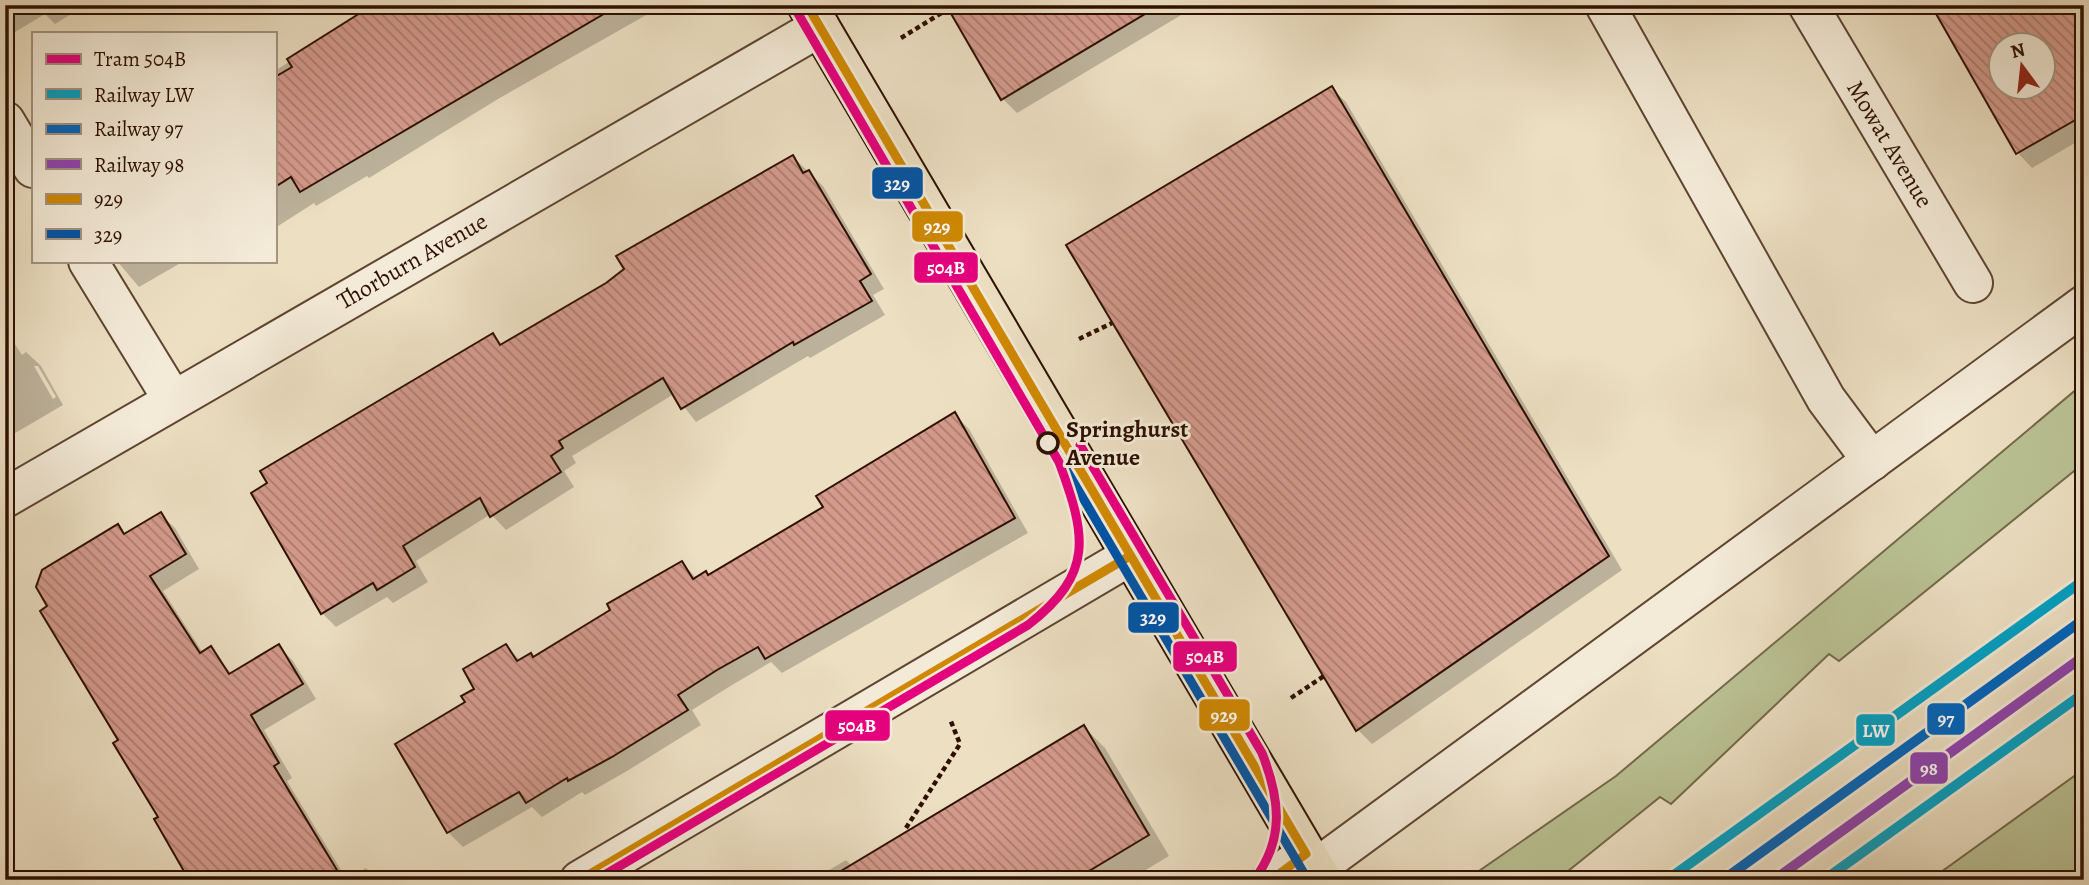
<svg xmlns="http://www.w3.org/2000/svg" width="2089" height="885" font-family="Alegreya,serif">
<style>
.green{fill:#b9c193;stroke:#74684a;stroke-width:2}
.shadow{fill:#0003;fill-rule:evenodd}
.building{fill:url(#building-back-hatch);stroke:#2e1001;stroke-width:2;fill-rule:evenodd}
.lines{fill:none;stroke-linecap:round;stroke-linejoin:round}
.minor-casing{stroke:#5e4431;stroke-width:42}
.major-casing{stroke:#2e1001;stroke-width:42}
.path{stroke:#2e1001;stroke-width:4.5;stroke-dasharray:5 3.5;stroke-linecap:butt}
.minor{stroke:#f3ead7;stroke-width:38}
.major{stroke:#ecdfc2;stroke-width:38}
.bus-1-casing{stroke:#f3ead7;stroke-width:14}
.bus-2-casing{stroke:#f3ead7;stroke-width:14}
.bus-1{stroke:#cf8800;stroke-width:9}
.bus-2{stroke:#0054a6;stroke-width:9}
.rail-1-casing{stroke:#f3ead7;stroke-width:16}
.rail-2-casing{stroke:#f3ead7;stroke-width:16}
.rail-3-casing{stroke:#f3ead7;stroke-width:16}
.rail-1{stroke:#02a1c4;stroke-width:10}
.rail-2{stroke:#0065bd;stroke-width:10}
.rail-3{stroke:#8e44ad;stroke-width:10}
.tram-1-casing{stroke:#f3ead7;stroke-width:14}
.tram-1{stroke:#e5007d;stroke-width:9}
.stop-dot{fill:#f3ead7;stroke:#2e1001;stroke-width:3.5}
.labels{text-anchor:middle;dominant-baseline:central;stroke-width:6;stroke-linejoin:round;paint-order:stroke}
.street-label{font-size:24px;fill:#2e1001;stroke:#f3ead7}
.stop-label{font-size:24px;font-weight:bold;fill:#2e1001;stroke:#f3ead7;text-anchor:start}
.line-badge{stroke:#f3ead7;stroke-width:2.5}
.badge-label{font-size:19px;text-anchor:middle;font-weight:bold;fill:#fff}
</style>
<defs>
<pattern id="building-back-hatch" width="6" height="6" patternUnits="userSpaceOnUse" patternTransform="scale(1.75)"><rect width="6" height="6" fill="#d49a8c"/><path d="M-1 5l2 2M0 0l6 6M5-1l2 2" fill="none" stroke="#ac7c70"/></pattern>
</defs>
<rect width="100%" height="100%" fill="#ecdfc2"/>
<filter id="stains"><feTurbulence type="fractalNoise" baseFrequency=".00286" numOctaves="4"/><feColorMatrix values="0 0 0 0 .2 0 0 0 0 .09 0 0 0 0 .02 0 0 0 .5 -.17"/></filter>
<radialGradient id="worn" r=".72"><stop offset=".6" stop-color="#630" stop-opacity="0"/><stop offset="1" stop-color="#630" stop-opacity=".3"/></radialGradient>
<!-- green -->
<g class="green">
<polygon points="2084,383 2084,463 1839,661 1829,654 1671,804 1660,797 1557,880 1466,880 1616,776"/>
<polygon points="2084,769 2084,865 2064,880 1930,880"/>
</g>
<!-- shadow -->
<g class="shadow">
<polygon points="5,5 86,5 55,24 45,14 5,38"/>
<polygon points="372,5 664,5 498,99 369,178 367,176 316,206 314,203 275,228 275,71 373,7"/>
<polygon points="948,5 1198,5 1017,113 1002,98"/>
<path d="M1933 5H2084V147L2080 140 2032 168 2018 153ZM2002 46H2044V88H2002Z"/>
<polygon points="1331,88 1346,102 1622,570 1372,744 1358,730 1068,246"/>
<polygon points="793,157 823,186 884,289 873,295 885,315 810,358 808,356 696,422 674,394 572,456 576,463 564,471 574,487 506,530 491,514 416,561 428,582 393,603 387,597 336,627 322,613 493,335 503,345 607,284"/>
<polygon points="117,261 184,261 139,287"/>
<path d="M5 329 22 355 26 352 41 366 63 405 5 439ZM34 366H38L56 397 53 399Z"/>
<polygon points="954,414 969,429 1028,533 782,673 771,662 732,685 692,710 701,725 627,771 585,795 582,792 542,817 532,807 463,847 448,832 468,703 506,646 521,661 534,659 682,563 697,579 709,577 825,507"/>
<polygon points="160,514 175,528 199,569 163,591 203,653 210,648 232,674 279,646 293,661 316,699 264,730 292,778 287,781 347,880 366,868 378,880 191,880 50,606 118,526 126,535"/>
<polygon points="1084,727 1105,748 1169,856 1129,880 812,880 846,860 852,866"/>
</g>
<!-- building -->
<g class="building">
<polygon points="373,5 619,5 300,192 291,177 275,187 275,77 292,67 287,59"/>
<polygon points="946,5 1160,5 1001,100"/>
<path d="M1931 5H2084V115L2016 154ZM2001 46H2043V88H2001Z"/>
<polygon points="1332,86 1609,556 1356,731 1066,245"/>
<polygon points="793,155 803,173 809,170 871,274 860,281 872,301 794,345 793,342 681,409 663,378 559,441 563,448 551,456 561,472 490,517 480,498 403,546 415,567 377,590 373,583 321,614 251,493 267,483 260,471 493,333 500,345 606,283 624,269 616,256"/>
<polygon points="955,412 1015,518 765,659 758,647 717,670 678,695 688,710 612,757 568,781 567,778 526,803 519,792 447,833 395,744 465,702 461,696 474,689 463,669 506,644 517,661 531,653 533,657 610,610 607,604 682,561 693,579 706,571 708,575 823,507 816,496"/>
<polygon points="161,512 186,554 150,576 200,653 211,646 229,674 279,644 303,684 251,715 279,763 274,766 343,880 189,880 154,819 158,817 113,743 118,740 40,611 47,606 36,587 42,570 118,524 124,534"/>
<polygon points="1084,725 1149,835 1074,880 826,880"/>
</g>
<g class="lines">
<defs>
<g id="minor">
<polyline points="1605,5 1826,399 1872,461"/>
<polyline points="1808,5 1973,283"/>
<polyline points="5,121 33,168"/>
<polyline points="88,261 173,400"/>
<polyline points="5,498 820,27"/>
<polyline points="1315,869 2084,305"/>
<polyline points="580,880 1130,556"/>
<polyline points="1271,880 1306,854"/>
</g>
<polyline id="major" points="807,5 1322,880"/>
</defs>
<!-- minor casing -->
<use href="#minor" class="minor-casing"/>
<!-- major casing -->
<use href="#major" class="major-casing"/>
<!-- path -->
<g class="path">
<polyline points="1864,13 1878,5"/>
<polyline points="901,38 948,9"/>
<polyline points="1079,339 1112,323"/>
<polyline points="1291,698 1324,676"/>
<polyline points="906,828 960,744 950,719"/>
</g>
<!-- minor -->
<use href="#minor" class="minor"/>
<!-- major -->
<use href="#major" class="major"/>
<defs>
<g id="bus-1">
<polyline points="807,5 1306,854 1271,880"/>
<polyline points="580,880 1130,556"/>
</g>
<polyline id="bus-2" points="796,11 1308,880"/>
</defs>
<!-- bus-1 casing -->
<use href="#bus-1" class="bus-1-casing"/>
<!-- bus-2 casing -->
<use href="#bus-2" class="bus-2-casing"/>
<!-- bus-1 -->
<use href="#bus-1" class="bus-1"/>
<!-- bus-2 -->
<use href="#bus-2" class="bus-2"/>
<defs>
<g id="rail-1">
<polyline points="1667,880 2084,580"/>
<polyline points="1824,880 2084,693"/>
</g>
<polyline id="rail-2" points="1723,880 2084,619"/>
<polyline id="rail-3" points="1774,880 2084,656"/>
</defs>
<!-- rail-1 casing -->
<use href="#rail-1" class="rail-1-casing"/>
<!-- rail-2 casing -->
<use href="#rail-2" class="rail-2-casing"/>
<!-- rail-3 casing -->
<use href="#rail-3" class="rail-3-casing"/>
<!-- rail-1 -->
<use href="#rail-1" class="rail-1"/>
<!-- rail-2 -->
<use href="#rail-2" class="rail-2"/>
<!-- rail-3 -->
<use href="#rail-3" class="rail-3"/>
<defs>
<g id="tram-1">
<path d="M1080 445 1262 753C1280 799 1285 839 1254 880"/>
<path d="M596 880 1028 625C1095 573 1086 535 1059 462L793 5"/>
</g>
</defs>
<!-- tram-1 casing -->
<use href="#tram-1" class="tram-1-casing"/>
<!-- tram-1 -->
<use href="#tram-1" class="tram-1"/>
</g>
<!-- markers -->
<circle class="stop-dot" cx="1048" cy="443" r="10"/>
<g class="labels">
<!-- street labels -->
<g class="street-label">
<text transform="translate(1890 144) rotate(59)">Mowat Avenue</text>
<text transform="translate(412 261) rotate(-30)">Thorburn Avenue</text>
</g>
<!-- stop labels -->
<g class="stop-label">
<text x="1066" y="429">Springhurst<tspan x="1066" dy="28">Avenue</tspan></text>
</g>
</g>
<g class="line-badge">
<rect x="871" y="166" width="53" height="34" rx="7" fill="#0054a6"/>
<rect x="911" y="210" width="53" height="33" rx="7" fill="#cf8800"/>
<rect x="913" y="251" width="66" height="33" rx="7" fill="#e5007d"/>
<rect x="1127" y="601" width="53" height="33" rx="7" fill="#0054a6"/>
<rect x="1172" y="640" width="66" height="33" rx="7" fill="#e5007d"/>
<rect x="1198" y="698" width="53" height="34" rx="7" fill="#cf8800"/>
<rect x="1926" y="702" width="40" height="34" rx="7" fill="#0065bd"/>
<rect x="824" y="709" width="67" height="33" rx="7" fill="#e5007d"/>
<rect x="1855" y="713" width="41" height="34" rx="7" fill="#02a1c4"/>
<rect x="1909" y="751" width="40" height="34" rx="7" fill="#8e44ad"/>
</g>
<g class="badge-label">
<text x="897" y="190">329</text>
<text x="937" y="233">929</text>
<text x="946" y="274">504B</text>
<text x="1153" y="624">329</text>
<text x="1205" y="663">504B</text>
<text x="1224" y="722">929</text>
<text x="1946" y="725">97</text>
<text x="857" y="732">504B</text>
<text x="1876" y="737">LW</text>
<text x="1929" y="775">98</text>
</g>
<!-- margin -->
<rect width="2089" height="885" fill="none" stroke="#ecdfc2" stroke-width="28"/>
<rect x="7" y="7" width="2075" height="871" fill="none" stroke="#2e1001" stroke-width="3.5"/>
<rect x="14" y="14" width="2061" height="857" fill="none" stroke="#2e1001" stroke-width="2"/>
<!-- legend -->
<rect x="32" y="32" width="245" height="231" fill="#f3ead7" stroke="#a49381" stroke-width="2"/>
<rect x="46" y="54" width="35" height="10" fill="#e5007d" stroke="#a49381" stroke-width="2"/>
<text x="94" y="66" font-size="21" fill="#2e1001">Tram 504B</text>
<rect x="46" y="89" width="35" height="10" fill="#02a1c4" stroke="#a49381" stroke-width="2"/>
<text x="94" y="102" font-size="21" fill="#2e1001">Railway LW</text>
<rect x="46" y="124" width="35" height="10" fill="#0065bd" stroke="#a49381" stroke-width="2"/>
<text x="94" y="136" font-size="21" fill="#2e1001">Railway 97</text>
<rect x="46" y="159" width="35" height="10" fill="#8e44ad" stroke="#a49381" stroke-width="2"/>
<text x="94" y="172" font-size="21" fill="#2e1001">Railway 98</text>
<rect x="46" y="194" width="35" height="10" fill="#cf8800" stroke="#a49381" stroke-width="2"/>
<text x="94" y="206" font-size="21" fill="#2e1001">929</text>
<rect x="46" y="229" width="35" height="10" fill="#0054a6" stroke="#a49381" stroke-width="2"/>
<text x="94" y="242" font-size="21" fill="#2e1001">329</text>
<!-- north arrow -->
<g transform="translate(2022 66) rotate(345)"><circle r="33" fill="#f3ead7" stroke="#a49381" stroke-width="2"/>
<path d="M0-5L12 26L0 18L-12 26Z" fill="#8f2418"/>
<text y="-10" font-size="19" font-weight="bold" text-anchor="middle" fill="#2e1001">N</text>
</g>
<rect width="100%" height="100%" filter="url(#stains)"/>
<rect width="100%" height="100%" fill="url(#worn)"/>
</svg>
